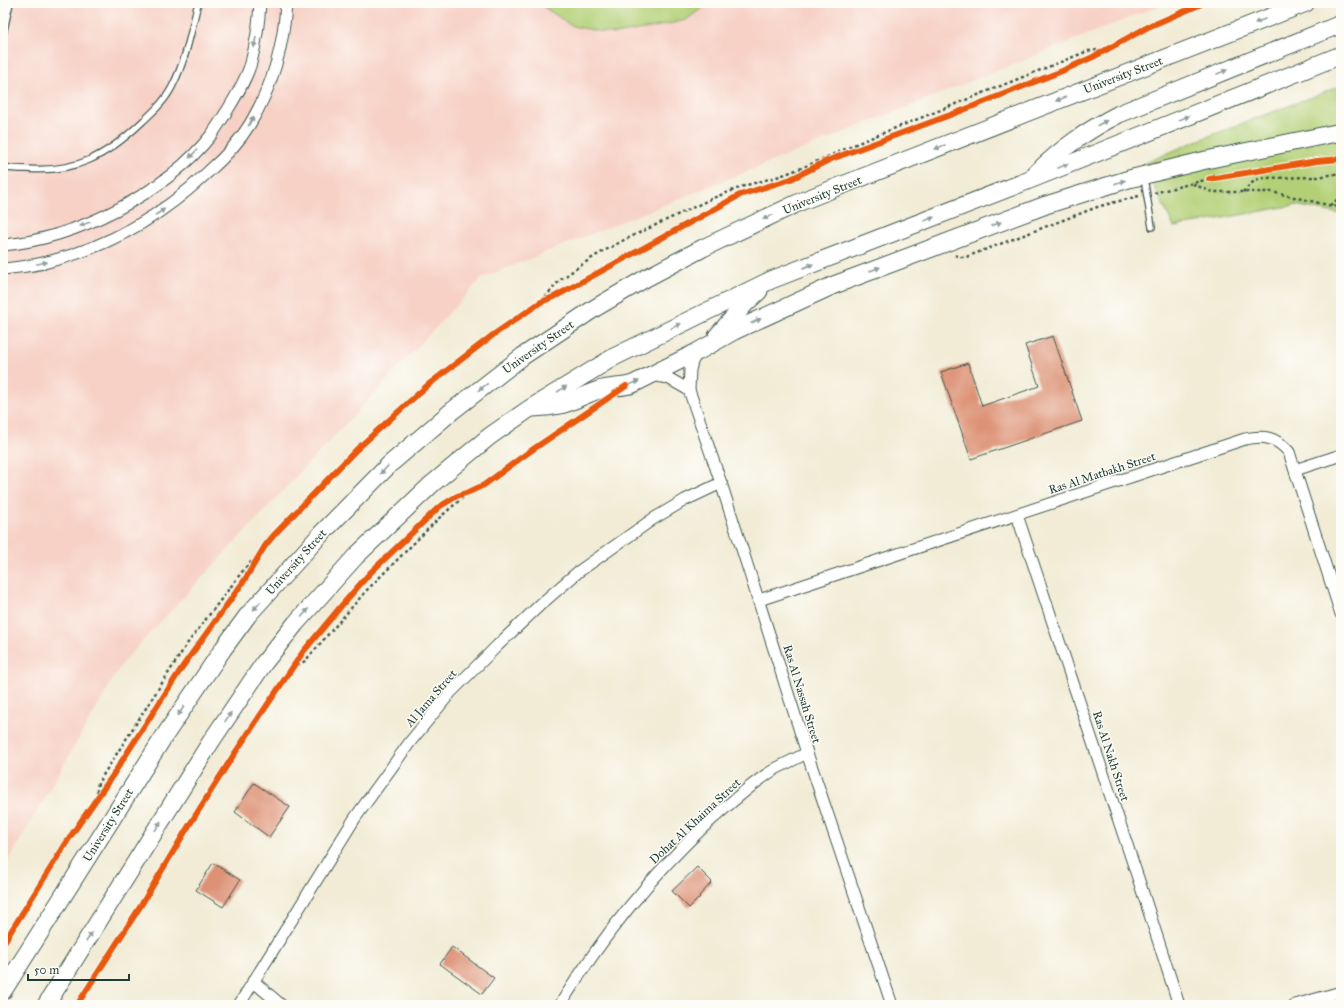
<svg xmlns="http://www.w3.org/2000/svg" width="1344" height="1008" font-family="'IM FELL Great Primer',serif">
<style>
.built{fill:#f7d1c6}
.green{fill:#b3d077;stroke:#698656}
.building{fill:#dd9276}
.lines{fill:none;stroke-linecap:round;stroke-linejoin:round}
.lane-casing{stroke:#3f574c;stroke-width:8}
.street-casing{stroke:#3f574c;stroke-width:13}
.primary-casing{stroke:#3f574c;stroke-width:19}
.path{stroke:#3f574c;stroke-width:2.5;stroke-dasharray:3 3;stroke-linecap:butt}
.lane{stroke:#fff;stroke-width:5.5}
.street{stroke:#fff;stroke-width:11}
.primary{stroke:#fff;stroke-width:17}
.cycleway-casing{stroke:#fdfcf7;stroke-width:8}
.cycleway{stroke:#e8590c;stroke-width:6}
.oneway{fill:#8f9e9a}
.labels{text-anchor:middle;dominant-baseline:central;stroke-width:3;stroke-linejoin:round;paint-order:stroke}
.street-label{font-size:12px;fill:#1f3d34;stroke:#fdfcf7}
</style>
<rect width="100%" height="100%" fill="#fdfcf7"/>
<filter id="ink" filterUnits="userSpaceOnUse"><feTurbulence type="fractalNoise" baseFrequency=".025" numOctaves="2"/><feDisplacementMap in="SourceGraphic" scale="8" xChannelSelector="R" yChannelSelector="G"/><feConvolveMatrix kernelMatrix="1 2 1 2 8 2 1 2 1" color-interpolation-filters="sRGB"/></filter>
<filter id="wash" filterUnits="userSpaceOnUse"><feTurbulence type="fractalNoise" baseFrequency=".012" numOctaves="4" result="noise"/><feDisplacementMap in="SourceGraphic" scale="16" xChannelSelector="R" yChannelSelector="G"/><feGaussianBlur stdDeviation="0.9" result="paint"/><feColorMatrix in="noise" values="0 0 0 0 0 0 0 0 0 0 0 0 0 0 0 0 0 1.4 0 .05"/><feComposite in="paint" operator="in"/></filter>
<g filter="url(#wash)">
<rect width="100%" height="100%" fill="#f2ecd6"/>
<!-- built -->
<polygon class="built" points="3,3 1166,3 482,278 123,662 3,870"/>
<!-- green -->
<g class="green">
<polygon points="538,3 709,3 686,20 650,28 614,34 572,26"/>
<polygon points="1341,86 1341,214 1295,205 1174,227 1143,164 1191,143"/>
</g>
<g id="blocks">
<!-- building -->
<g class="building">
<polygon points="1053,336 1082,421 971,459 941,372 968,363 982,406 1039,386 1025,345"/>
<polygon points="254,783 290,807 269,837 235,812"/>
<polygon points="213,863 240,880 223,907 196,890"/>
<polygon points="697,867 712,882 699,896 700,897 689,908 672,891"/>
<polygon points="452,947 494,978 482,994 440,964"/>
</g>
</g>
</g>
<g filter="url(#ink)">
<use href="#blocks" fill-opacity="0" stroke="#3f574c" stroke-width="1"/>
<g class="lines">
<defs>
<g id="lane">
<polyline points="3,34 10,3"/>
<path d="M3 167C11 169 19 169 27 169 76 173 106 156 141 123 153 112 165 101 172 87 186 60 191 32 198 3"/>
<polyline points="1144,178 1152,227"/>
</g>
<g id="street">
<path d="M3 245C76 239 167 192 212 134 217 127 222 119 227 111 236 96 246 80 251 63 256 43 259 23 260 3"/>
<path d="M3 269C19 267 35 266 51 261 110 246 164 214 208 172 224 158 239 142 250 124 272 87 284 46 286 3"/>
<polyline points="697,352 692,362 690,370 689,390 721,483 807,753 892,1005"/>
<polyline points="652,375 668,378 689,390"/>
<polyline points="1295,470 1341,455"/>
<polyline points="1017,515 1139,881 1179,1005"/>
<path d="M759 600 1245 439C1264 435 1276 437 1289 452L1341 614"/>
<polyline points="253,981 281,1005"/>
<polyline points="239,1005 355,818 410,742 451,692 498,645 541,604 578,572 653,519 685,500 721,483"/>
<path d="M560 1005C602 937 651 875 710 821 731 803 753 782 777 768 787 763 797 758 807 753"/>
<polyline points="1295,1005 1341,992"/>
</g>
<g id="primary">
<path d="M1035 174C1062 148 1086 131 1119 114L1341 24"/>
<polyline points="717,336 746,303 759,291"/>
<path d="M533 408C545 407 556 407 567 403 578 399 588 393 599 390 610 386 622 388 633 384L697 352 734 331 834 285 1046 205 1129 179 1206 160 1341 132"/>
<polyline points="3,991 163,738 223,649 248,615 321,534 390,464 452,411 523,356 595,308 646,278 703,248 802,201 1306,3"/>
<polyline points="46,1005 212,740 264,663 296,623 356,556 432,484 490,436 529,409 614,357 771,280 1027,181 1341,55"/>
</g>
</defs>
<!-- lane casing -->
<use href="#lane" class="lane-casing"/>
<!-- street casing -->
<use href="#street" class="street-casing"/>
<!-- primary casing -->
<use href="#primary" class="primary-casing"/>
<!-- path -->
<g class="path">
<polyline points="1193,184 1212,192 1272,192 1341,208"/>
<polyline points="1243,192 1255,180 1264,178 1318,177 1341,173"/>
<polyline points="1154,193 1209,179"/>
<polyline points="1330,205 1341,197"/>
<polyline points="955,255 959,257 966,257 1100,206 1139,196"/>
<polyline points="541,302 560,280 574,270 595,256 624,240 713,198 747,185 780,176 804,167 863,141 1088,51 1098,50 1102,52"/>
<polyline points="292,668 305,661 366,591 438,519 469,492"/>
<polyline points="97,798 97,789 98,783 187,644 245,568 253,560 258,557"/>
</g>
<!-- lane -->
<use href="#lane" class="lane"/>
<!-- street -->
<use href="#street" class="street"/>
<!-- primary -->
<use href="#primary" class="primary"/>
<defs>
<g id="cycleway">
<polyline points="1209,179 1317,161 1341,159"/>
<polyline points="3,944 70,837 111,778 183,666 244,581 265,546 274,535 356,450 428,385 493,335 541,302 556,296 740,195 791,179 829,160 961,111 1062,71 1093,57 1148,27 1204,3"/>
<polyline points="77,1005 140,907 185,832 233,756 303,652 342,605 370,573 439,507 457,496 469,492 484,485 529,452 626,386"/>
</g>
</defs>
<!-- cycleway casing -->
<use href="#cycleway" class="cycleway-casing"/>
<!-- cycleway -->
<use href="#cycleway" class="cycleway"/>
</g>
<!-- one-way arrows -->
<defs><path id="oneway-solid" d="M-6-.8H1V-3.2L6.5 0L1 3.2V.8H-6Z"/></defs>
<g class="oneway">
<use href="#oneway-solid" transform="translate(1260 21) rotate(159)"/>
<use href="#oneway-solid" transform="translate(255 42) rotate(101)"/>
<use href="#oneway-solid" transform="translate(1222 72) rotate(-22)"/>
<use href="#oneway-solid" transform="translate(1061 99) rotate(159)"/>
<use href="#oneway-solid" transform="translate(1184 118) rotate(-22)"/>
<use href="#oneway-solid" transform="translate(251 121) rotate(-62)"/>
<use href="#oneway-solid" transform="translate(1102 123) rotate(-28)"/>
<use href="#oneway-solid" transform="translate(940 147) rotate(158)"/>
<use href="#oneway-solid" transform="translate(193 154) rotate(133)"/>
<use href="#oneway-solid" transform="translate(1063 166) rotate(-22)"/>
<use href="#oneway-solid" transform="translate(1120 182) rotate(-17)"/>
<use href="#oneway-solid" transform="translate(160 212) rotate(-33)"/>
<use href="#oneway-solid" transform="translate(768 217) rotate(155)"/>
<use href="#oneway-solid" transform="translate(929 219) rotate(-21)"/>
<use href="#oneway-solid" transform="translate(85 224) rotate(158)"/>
<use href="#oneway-solid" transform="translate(996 224) rotate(-20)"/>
<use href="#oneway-solid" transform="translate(42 263) rotate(-12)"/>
<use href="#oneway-solid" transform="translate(808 266) rotate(-21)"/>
<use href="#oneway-solid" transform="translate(875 269) rotate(-21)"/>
<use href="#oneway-solid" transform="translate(756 321) rotate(-25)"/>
<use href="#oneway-solid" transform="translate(676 326) rotate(-27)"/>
<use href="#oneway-solid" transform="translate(634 383) rotate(-23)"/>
<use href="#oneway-solid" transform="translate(483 387) rotate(142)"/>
<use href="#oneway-solid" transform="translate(562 389) rotate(-31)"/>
<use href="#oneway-solid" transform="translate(384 470) rotate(135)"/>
<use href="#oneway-solid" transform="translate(257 606) rotate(132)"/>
<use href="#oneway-solid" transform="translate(305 613) rotate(-49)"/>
<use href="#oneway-solid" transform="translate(181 711) rotate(123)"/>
<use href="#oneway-solid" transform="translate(228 717) rotate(-56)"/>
<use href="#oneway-solid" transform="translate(158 826) rotate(-58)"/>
<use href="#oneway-solid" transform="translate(89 937) rotate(-58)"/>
</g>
</g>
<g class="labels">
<!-- street labels -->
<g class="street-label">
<text transform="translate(1123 75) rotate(-21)">University Street</text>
<text transform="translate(822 195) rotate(-22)">University Street</text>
<text transform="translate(538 347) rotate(-35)">University Street</text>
<text transform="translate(1102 473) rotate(-18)">Ras Al Matbakh Street</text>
<text transform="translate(296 562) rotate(-48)">University Street</text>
<text transform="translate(802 694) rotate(73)">Ras Al Nassah Street</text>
<text transform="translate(431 698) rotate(-49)">Al Jama Street</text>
<text transform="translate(1111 756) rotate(72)">Ras Al Nakh Street</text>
<text transform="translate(695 821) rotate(-43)">Dohat Al Khaima Street</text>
<text transform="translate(108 825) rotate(-58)">University Street</text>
</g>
</g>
<!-- margin -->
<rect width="1344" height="1008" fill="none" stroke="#fdfcf7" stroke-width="16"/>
<!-- scale -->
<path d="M28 974v6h101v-6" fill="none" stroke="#1f3d34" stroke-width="2"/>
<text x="34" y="974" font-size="12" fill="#1f3d34" stroke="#fdfcf7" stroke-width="3" paint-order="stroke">50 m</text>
</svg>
